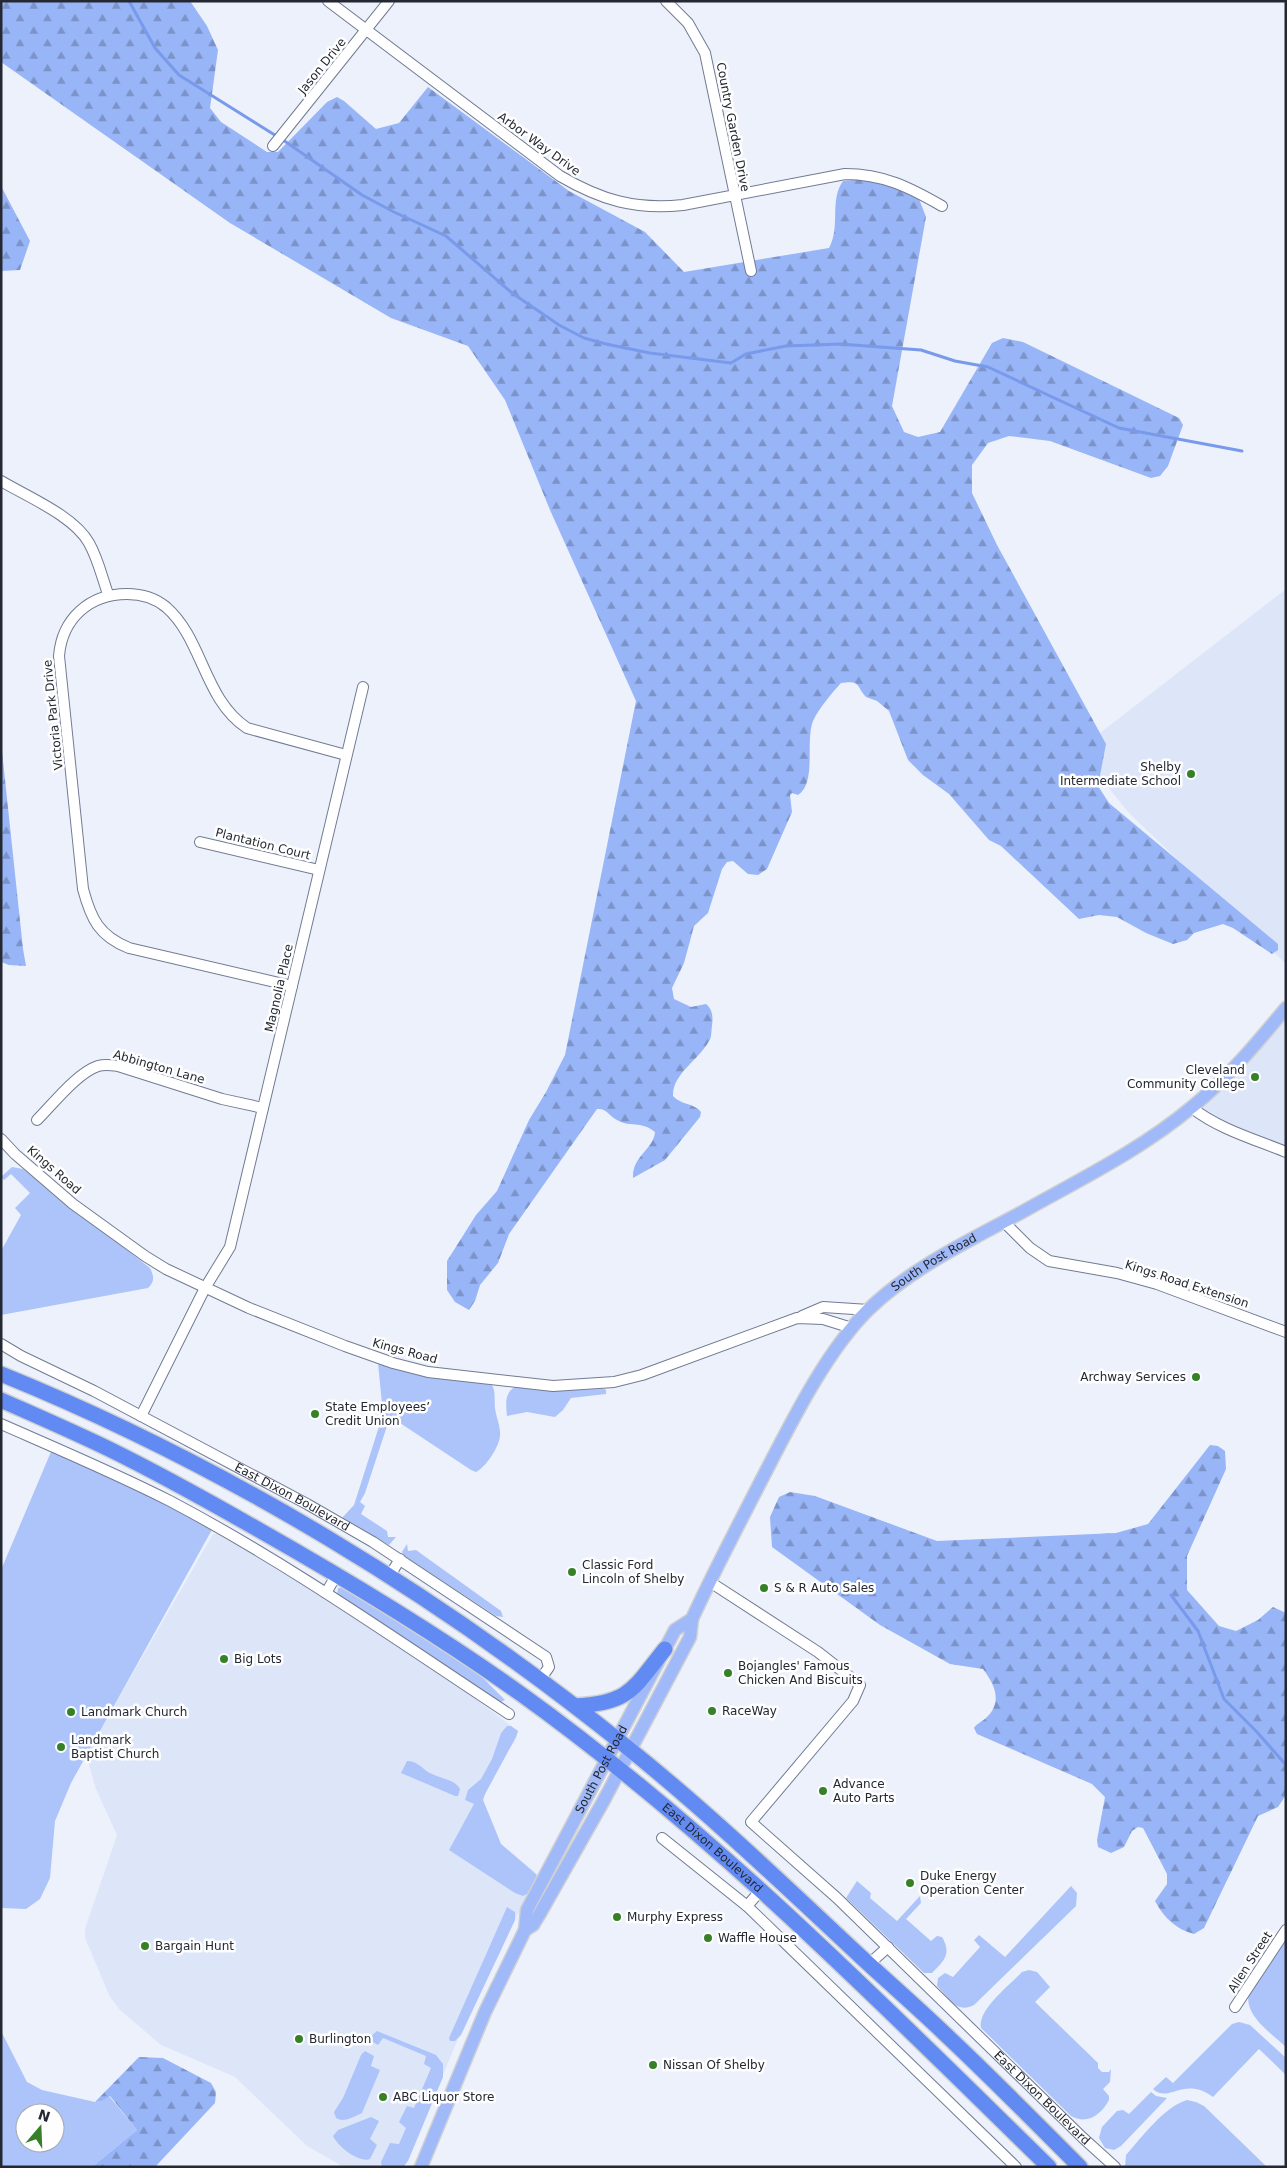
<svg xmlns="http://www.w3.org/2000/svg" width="1287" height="2168" font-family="'DejaVu Sans',sans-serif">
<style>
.built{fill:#dde6f9}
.green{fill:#adc4fa;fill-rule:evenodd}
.forest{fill:url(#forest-firs)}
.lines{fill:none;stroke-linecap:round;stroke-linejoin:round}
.stream{stroke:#799aeb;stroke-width:3}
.minor-casing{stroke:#717b92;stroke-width:12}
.major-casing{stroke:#cfd0d2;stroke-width:15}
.highway-casing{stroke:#cfd0d2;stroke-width:18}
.minor{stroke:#fff;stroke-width:10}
.major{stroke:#a0b9f8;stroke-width:12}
.highway{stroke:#618af3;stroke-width:15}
.poi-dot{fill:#368028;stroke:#fefefe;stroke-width:2}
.labels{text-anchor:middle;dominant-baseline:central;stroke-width:5;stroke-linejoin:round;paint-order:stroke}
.street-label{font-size:12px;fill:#242832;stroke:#fefefe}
.poi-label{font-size:12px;fill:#242832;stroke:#fefefe;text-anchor:start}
</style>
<defs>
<pattern id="forest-firs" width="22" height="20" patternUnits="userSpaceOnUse" patternTransform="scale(1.25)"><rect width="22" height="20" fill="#98b5f7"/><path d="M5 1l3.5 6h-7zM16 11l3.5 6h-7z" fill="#7c93c9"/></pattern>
</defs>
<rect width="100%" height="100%" fill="#ecf1fc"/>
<!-- built -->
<g class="built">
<polygon points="1286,589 1286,964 1129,813 1078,750"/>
<polygon points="1286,1008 1286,1152 1192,1108"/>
<polygon points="213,1534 220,1534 298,1581 454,1683 518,1731 514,1743 508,1749 485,1794 483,1800 501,1844 535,1872 537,1878 527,1895 458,2039 404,2167 344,2167 307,2146 235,2077 161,2045 120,2010 110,1997 85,1938 85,1929 117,1835 96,1789 88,1762 91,1746"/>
</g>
<!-- green -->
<g class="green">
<path d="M12 1167 23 1169 150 1268C154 1276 155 1281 148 1288L1 1315V1251L21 1215 15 1208 30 1193 11 1174 4 1180 1 1177Z"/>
<path d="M378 1363 396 1369 492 1385C496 1392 494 1400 495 1408 496 1417 501 1427 500 1436 499 1447 486 1467 476 1472L471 1470 394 1419 387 1418V1426L365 1493 360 1502 365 1506 361 1514 387 1531 388 1537H396L389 1545 342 1518 354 1505 383 1414Z"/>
<path d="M515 1387 564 1390 604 1389 606 1390V1394L571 1398 563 1410 555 1417 527 1412 507 1416C506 1405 504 1393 515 1387Z"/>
<polygon points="53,1447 214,1526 71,1783 55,1821 50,1878 40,1899 26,1909 1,1908 1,1570"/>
<polygon points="407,1544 408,1551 416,1550 501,1611 503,1617 496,1616 404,1556 402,1552"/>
<polygon points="338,1588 347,1588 474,1669 505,1700 501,1702 496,1701 337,1595"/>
<polygon points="507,1726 511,1726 518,1731 516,1737 485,1794 483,1800 501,1844 537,1875 529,1893 523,1896 515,1893 449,1850 474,1804 465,1800 468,1790 481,1779 492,1759 501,1733"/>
<path d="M407 1761C417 1760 423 1770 432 1774 440 1778 456 1780 460 1789L458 1796H455L401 1773Z"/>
<path d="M857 1881 871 1893 870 1898 897 1921 920 1896 921 1903 906 1919 931 1941 937 1936 942 1937C952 1954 944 1961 932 1973H924L846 1898Z"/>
<path d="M1071 1886 1077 1893 1076 1906 974 2005C956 2014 949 1998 937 1986L938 1978 945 1973 953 1977 980 1947 974 1940 979 1935 1005 1957Z"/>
<polygon points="507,1907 515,1912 515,1920 461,2035 455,2041 450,2041 449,2038"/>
<path d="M1286 1936V2047C1271 2033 1243 2015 1249 1993Z"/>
<path d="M1029 1970 1037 1972 1050 1987 1035 2002 1098 2063V2068L1102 2072H1109L1111 2069 1110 2082 1103 2089 1109 2096V2100C1101 2115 1087 2125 1071 2116L981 2028C977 2010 1010 1985 1022 1972Z"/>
<path d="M1239 2022 1250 2025 1286 2058V2075L1259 2049 1213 2097C1184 2075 1169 2104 1153 2089L1166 2077 1173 2083 1232 2024Z"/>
<path d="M1 2031 27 2082 42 2090 95 2102 102 2101 109 2096 137 2130 92 2167H1ZM25 2113H55V2143H25Z"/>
<polygon points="377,2031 436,2055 443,2064 443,2077 408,2161 403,2167 382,2167 381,2162 390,2143 399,2144 406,2128 399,2122 407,2106 414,2108 431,2068 424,2064 426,2056 383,2038 378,2045 371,2041 370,2037"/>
<path d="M365 2051 374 2056 371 2066 380 2070 362 2113C353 2117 344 2123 336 2118L334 2112 343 2098 361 2055Z"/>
<polygon points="1151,2092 1156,2096 1167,2098 1121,2146 1114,2150 1105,2148 1099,2138 1102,2127 1117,2111 1123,2110 1129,2114"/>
<path d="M1187 2100 1196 2102 1204 2106 1267 2167H1125L1126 2155C1141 2138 1165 2106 1187 2100Z"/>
<path d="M371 2117 379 2121 370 2139 377 2145 370 2159C359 2163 338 2147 333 2136L338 2130Z"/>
</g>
<!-- forest -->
<g class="forest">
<path d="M1 1H190L207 26 218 50 210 108 221 122 267 152H278L327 102 337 97 344 101 376 129 399 123 428 87 569 191 645 232 684 272 829 248C841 227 829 200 843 181 875 177 892 185 919 199L926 217 892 406 904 432 918 437 940 432 992 343 1003 338 1023 342 1179 418 1183 425 1168 466 1160 476 1151 478 1050 441 1009 436 988 443 972 465V493L997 545 1106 744 1098 786 1109 803 1278 944V950L1272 954 1233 928 1223 924 1194 933 1187 940 1173 944 1146 933 1117 917 1099 915 1079 919 1001 846 989 840 949 794 923 775 908 760 889 711 877 701 866 697C856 686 861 680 841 683 832 693 819 708 813 721 805 741 817 783 798 795L792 793 790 795 792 812 767 869 758 875 748 874 733 861 727 862 722 869 708 913 694 926 684 963 672 988 674 999 691 1007 706 1004C713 1010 713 1017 712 1026 711 1031 712 1037 709 1041 699 1060 672 1074 673 1096 681 1105 694 1103 701 1112L700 1117 665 1160 633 1178C632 1156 654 1149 655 1132 640 1120 630 1128 617 1120 609 1116 607 1108 597 1109L509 1234 498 1263 480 1285 475 1301 469 1310 455 1302 447 1290V1261L476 1215 497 1191 529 1120 546 1092 565 1055 636 701 550 510 505 400 468 346 391 318 230 223 1 62Z"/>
<polygon points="1,186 30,241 20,270 1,271"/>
<polygon points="1,742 23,949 26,966 9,965 1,962"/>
<path d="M1210 1445 1218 1446 1225 1451 1226 1469 1187 1556V1590L1219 1626 1236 1631 1258 1620 1273 1607 1286 1613V1795L1278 1807 1258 1816 1204 1928 1194 1934C1177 1930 1163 1917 1155 1901L1167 1884V1874L1143 1828 1138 1827 1132 1831 1124 1847 1111 1853 1098 1847 1097 1840 1105 1797 1092 1784 977 1734 974 1728C977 1723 982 1722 986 1718 1003 1702 995 1685 983 1669L950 1664 880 1625 772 1547 770 1517 779 1497 790 1492 815 1496 937 1541 1116 1533 1148 1524Z"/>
<polygon points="139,2057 163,2058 211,2083 216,2092 215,2103 155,2167 92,2167 137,2130 110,2096 102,2101 95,2102"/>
</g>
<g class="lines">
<!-- stream -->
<g class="stream">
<polyline points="129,1 155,48 179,75 286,142 362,195 394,212 446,236 512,293 559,325 584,338 606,344 650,353 731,363 746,354 786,346 840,344 921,350 955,361 988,367 1119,428 1242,451"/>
<polyline points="1171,1595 1198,1631 1224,1699 1256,1731 1286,1765"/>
</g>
<defs>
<g id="minor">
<path d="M328 1 560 176C601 200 635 210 683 205L845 174C883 174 909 187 942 206"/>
<polyline points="666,1 688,23 705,53 751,271"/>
<polyline points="273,146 389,1"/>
<path d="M1 481C28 497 74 516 89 543 98 559 102 577 108 594"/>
<polyline points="200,842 319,870"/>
<path d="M292 986 129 948C99 936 91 919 83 889L59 656C62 619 89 594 127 594 140 594 155 598 166 607 203 639 204 700 247 728L346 755"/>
<path d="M1192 1108C1219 1129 1254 1139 1286 1152"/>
<path d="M37 1120C53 1104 77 1073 98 1066 105 1064 111 1065 118 1066L222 1099 263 1108"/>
<polyline points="1,1139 15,1154 73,1204 145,1256 166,1269 249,1308 345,1346 393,1363 428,1372 553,1386 614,1382 642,1375 797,1318 823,1319 852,1328"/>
<polyline points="1004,1222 1030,1248 1049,1261 1117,1273 1157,1284 1286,1332"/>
<polyline points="802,1316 823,1307 869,1310"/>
<path id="s1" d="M1 1344 21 1356 94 1391 307 1504 373 1542 546 1657 549 1667 540 1680"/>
<polyline points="141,1416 205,1288 230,1247 363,687"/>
<path d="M1 1424C58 1449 115 1473 170 1501 288 1563 398 1641 509 1714"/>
<polyline points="389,1577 400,1559"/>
<path id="s2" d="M710 1582 818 1652 860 1685 853 1701 751 1822 837 1898 1083 2138 1115 2167"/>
<polyline points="326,1593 337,1574"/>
<polyline points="662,1838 747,1906 1016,2167"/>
<polyline points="747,1906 761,1890"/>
<polyline points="869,1964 888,1947"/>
<polyline points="1235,2007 1286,1930"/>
</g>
<g id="major">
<path id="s3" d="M525 1930 533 1925 539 1915 604 1800 690 1637 692 1619C714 1571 739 1524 763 1477 791 1423 825 1353 868 1310 912 1267 971 1240 1024 1211 1081 1179 1142 1149 1192 1107 1227 1079 1257 1043 1286 1008"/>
<path id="s4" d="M421 2167 485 2012 525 1930 527 1910 675 1630 692 1619"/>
</g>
<g id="highway">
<path d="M1 1374C225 1465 440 1596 628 1748 709 1813 784 1885 860 1956 888 1982 917 2007 945 2034 991 2077 1035 2122 1080 2167"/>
<path id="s5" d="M1 1400C37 1416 74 1432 109 1449 160 1474 210 1502 259 1530 349 1581 437 1634 521 1694 713 1832 880 2002 1049 2167"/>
<path d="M575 1706C630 1703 633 1689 665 1649"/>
</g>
</defs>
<!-- minor casing -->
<use href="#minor" class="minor-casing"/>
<!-- major casing -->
<use href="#major" class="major-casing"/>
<!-- highway casing -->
<use href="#highway" class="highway-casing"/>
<!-- minor -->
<use href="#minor" class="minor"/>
<!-- major -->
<use href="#major" class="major"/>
<!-- highway -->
<use href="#highway" class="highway"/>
</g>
<!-- markers -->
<g class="poi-dot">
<circle cx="1191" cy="774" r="5"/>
<circle cx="1255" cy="1077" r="5"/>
<circle cx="1196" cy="1377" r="5"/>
<circle cx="315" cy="1414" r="5"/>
<circle cx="572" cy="1572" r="5"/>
<circle cx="764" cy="1588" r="5"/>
<circle cx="224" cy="1659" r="5"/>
<circle cx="728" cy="1673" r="5"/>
<circle cx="712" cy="1711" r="5"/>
<circle cx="71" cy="1712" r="5"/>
<circle cx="61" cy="1747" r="5"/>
<circle cx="823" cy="1791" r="5"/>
<circle cx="910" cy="1883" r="5"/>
<circle cx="617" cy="1917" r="5"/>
<circle cx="708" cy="1938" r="5"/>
<circle cx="145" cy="1946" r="5"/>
<circle cx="299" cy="2039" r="5"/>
<circle cx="653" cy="2065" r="5"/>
<circle cx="383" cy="2097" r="5"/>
</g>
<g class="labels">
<!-- street labels -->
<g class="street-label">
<text transform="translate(322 66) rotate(-51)">Jason Drive</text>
<text transform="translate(733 127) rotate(79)">Country Garden Drive</text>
<text transform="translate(539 144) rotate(36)">Arbor Way Drive</text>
<text transform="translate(53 715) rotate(-96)">Victoria Park Drive</text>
<text transform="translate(263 844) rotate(14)">Plantation Court</text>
<text transform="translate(279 988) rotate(-77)">Magnolia Place</text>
<text transform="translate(159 1067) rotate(16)">Abbington Lane</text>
<text transform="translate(54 1170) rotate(41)">Kings Road</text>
<text stroke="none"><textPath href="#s3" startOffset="794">South Post Road</textPath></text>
<text transform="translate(1187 1284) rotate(18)">Kings Road Extension</text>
<text transform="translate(405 1351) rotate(15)">Kings Road</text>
<text stroke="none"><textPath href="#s1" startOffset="329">East Dixon Boulevard</textPath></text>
<text stroke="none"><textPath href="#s4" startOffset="438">South Post Road</textPath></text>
<text stroke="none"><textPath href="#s5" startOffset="844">East Dixon Boulevard</textPath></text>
<text transform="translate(1250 1962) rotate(-57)">Allen Street</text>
<text stroke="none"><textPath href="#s2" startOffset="759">East Dixon Boulevard</textPath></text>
</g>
<!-- poi labels -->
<g class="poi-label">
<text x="1181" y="767" text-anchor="end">Shelby<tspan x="1181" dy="14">Intermediate School</tspan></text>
<text x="1245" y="1070" text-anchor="end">Cleveland<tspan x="1245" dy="14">Community College</tspan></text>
<text x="1186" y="1377" text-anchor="end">Archway Services</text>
<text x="325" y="1407">State Employees’<tspan x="325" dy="14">Credit Union</tspan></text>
<text x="582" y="1565">Classic Ford<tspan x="582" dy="14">Lincoln of Shelby</tspan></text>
<text x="774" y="1588">S &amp; R Auto Sales</text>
<text x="234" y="1659">Big Lots</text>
<text x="738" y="1666">Bojangles' Famous<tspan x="738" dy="14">Chicken And Biscuits</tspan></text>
<text x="722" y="1711">RaceWay</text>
<text x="81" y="1712">Landmark Church</text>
<text x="71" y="1740">Landmark<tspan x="71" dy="14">Baptist Church</tspan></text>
<text x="833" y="1784">Advance<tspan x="833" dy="14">Auto Parts</tspan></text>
<text x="920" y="1876">Duke Energy<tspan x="920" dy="14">Operation Center</tspan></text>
<text x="627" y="1917">Murphy Express</text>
<text x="718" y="1938">Waffle House</text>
<text x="155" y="1946">Bargain Hunt</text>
<text x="309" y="2039">Burlington</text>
<text x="663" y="2065">Nissan Of Shelby</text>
<text x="393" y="2097">ABC Liquor Store</text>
</g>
</g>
<!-- border -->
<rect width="1287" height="2168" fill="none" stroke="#242832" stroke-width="5"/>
<!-- north arrow -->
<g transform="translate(40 2128) rotate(19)"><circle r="24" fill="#fefefe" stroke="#a7a8ac"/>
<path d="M0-4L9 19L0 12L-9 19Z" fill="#368028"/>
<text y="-8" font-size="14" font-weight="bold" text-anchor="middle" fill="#242832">N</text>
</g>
</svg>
